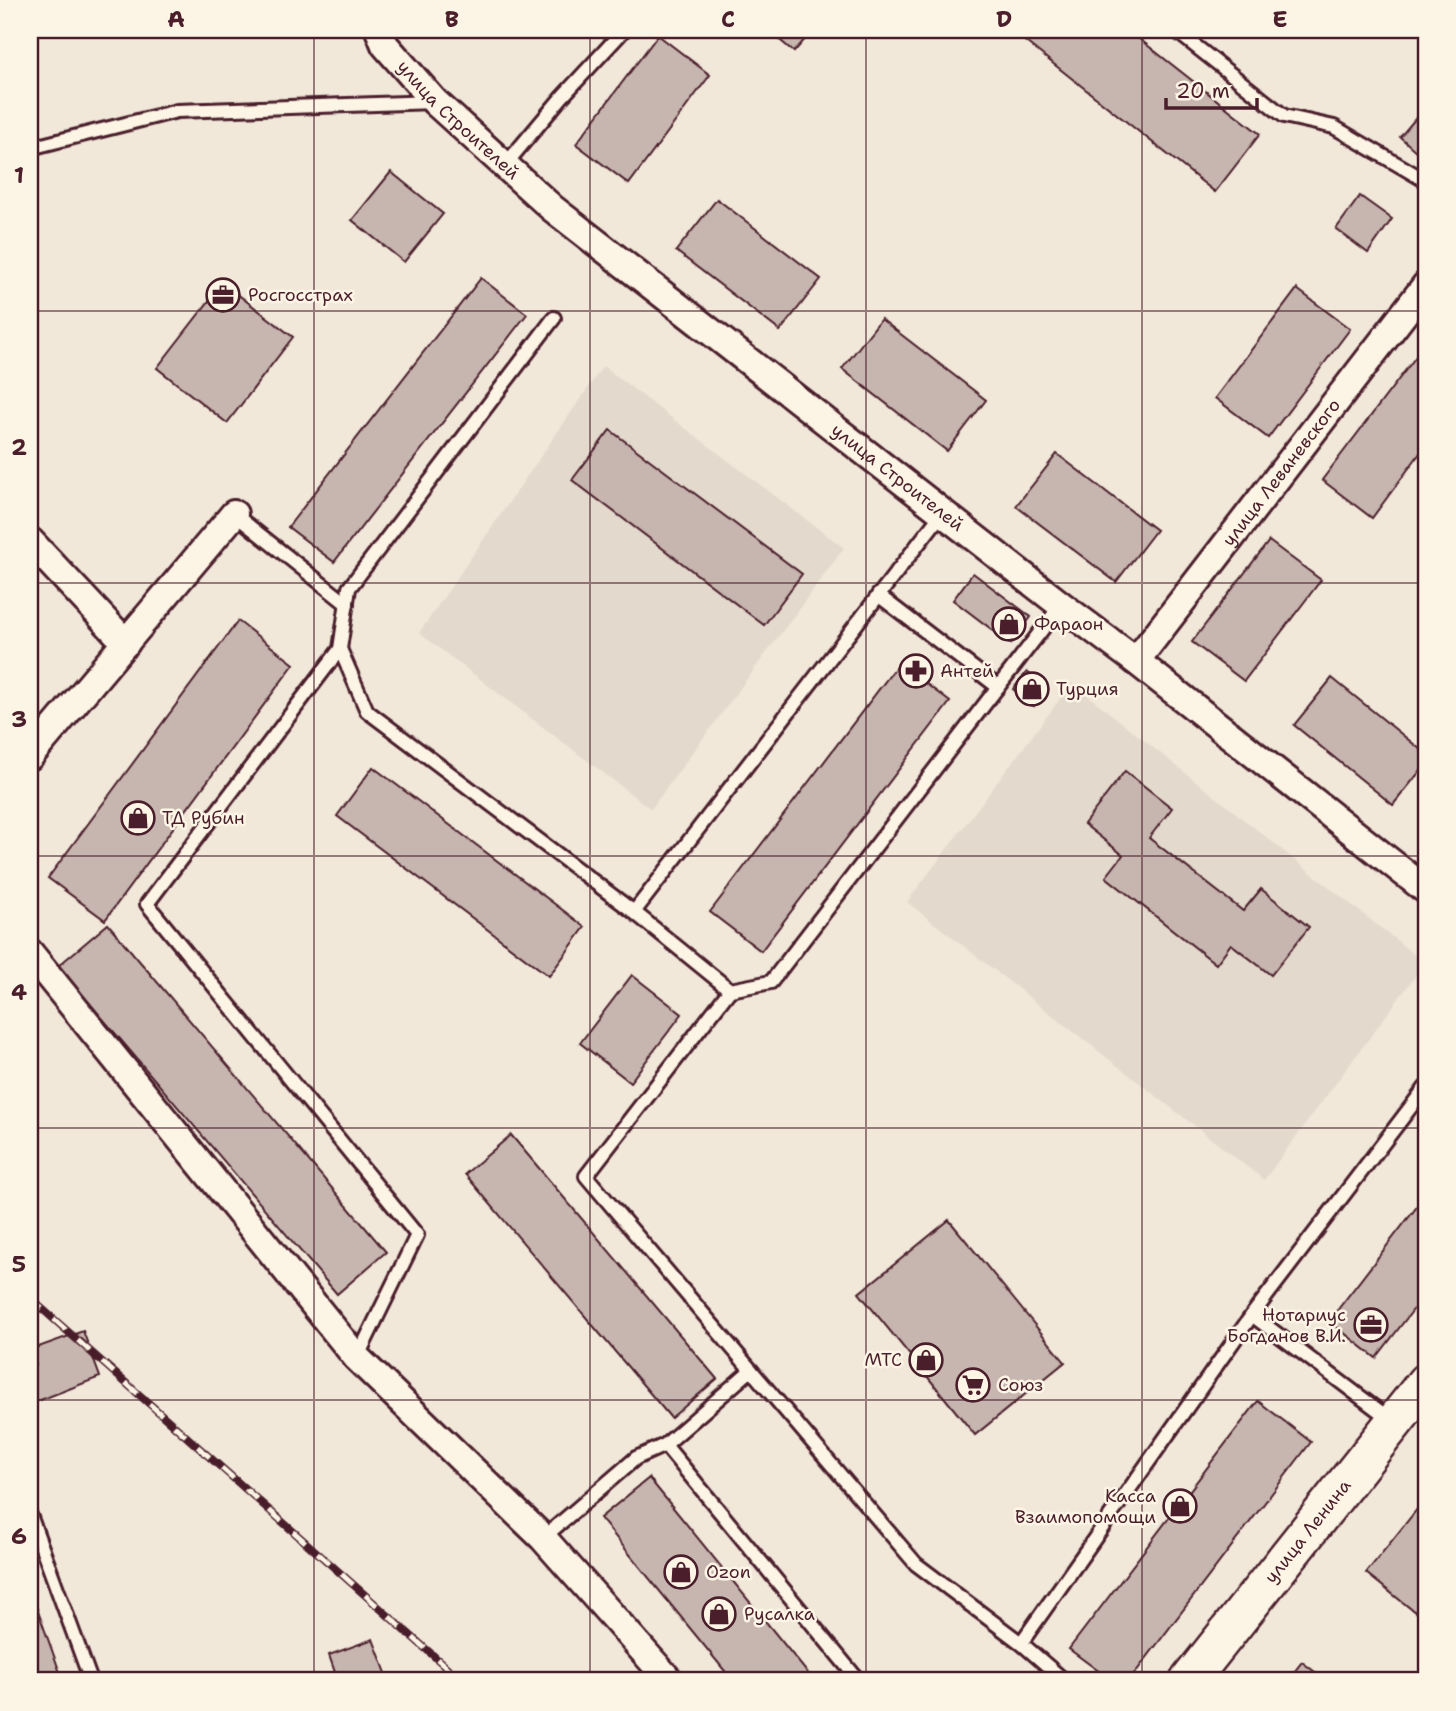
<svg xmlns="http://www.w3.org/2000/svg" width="1456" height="1711" font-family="'Shantell Sans',sans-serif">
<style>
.built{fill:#e4d9cd}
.building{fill:#c7b6af;stroke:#4a1f2b;stroke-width:2}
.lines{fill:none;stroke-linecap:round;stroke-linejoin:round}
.lane-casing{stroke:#4a1f2b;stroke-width:18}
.street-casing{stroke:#4a1f2b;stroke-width:32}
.secondary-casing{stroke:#4a1f2b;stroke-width:42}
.lane{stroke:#fcf5e5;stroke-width:12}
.street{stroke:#fcf5e5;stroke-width:26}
.secondary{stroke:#fcf5e5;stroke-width:37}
.rail-casing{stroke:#4a1f2b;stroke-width:8}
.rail{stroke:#fcf5e5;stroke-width:5;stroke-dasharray:16;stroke-linecap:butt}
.grid{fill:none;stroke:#4a1f2b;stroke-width:2;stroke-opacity:0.55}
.labels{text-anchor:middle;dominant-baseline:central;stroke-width:5;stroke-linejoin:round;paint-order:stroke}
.street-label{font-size:18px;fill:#4a1f2b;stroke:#fcf5e5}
.poi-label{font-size:18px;fill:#4a1f2b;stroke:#fcf5e5;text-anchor:start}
.neatline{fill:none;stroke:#4a1f2b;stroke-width:2.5}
.grid-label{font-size:23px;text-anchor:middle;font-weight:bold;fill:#4a1f2b}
</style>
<rect width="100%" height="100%" fill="#f1e8da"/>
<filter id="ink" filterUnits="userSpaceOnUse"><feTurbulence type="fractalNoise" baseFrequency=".0143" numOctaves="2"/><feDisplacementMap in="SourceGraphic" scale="14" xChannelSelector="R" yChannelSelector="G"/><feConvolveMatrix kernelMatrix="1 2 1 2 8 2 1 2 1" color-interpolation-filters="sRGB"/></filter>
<g filter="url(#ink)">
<!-- built -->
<g class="built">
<polygon points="603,366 844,548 651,809 419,633"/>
<polygon points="1072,683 1425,963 1264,1180 907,902"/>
</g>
<!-- building -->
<g class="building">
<polygon points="768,30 813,30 794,52"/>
<polygon points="1013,30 1128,30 1260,134 1215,192 1012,31"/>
<polygon points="658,35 710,75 629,184 576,144"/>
<polygon points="1426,106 1426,160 1400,137"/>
<polygon points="391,172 443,214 404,262 352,220"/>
<polygon points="1360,196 1392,219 1368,253 1336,229"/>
<polygon points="717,199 821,279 780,331 676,251"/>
<polygon points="481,278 527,314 334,562 288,527"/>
<polygon points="223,283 293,337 227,423 157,368"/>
<polygon points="1297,289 1350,329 1268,438 1215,398"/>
<polygon points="881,319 986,400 947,451 842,369"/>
<polygon points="1421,350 1426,354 1426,445 1372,518 1322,480"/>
<polygon points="610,430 802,574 764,625 572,480"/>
<polygon points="1057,454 1156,530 1116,582 1016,506"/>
<polygon points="1269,541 1321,580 1244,681 1192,642"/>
<polygon points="973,573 1031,617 1011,644 953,600"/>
<polygon points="238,621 294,664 105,920 48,878"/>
<polygon points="899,663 950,702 761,951 710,912"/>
<polygon points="1027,672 1048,689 1034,706 1013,689"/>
<polygon points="1332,678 1426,754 1426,764 1393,805 1294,725"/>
<polygon points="373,767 585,927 549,976 337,816"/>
<polygon points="1125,771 1172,808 1149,838 1243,911 1261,889 1309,927 1271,975 1231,944 1216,964 1106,877 1123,855 1084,824"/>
<polygon points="108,924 386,1252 337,1294 58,966"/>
<polygon points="632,975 682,1014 630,1082 580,1043"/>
<polygon points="511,1135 717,1379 671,1418 465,1174"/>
<polygon points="1426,1195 1426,1293 1376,1358 1329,1321"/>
<polygon points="949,1220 1065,1362 975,1435 859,1293"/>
<polygon points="83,1331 100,1377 30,1404 30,1368 36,1365 30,1350"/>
<polygon points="1258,1401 1311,1442 1129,1681 1112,1681 1069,1649"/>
<polygon points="649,1478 814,1681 733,1681 600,1518"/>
<polygon points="1426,1498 1426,1599 1415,1612 1366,1573"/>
<polygon points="30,1589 63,1681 30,1681"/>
<polygon points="373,1639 389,1681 338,1681 329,1655"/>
<polygon points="1302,1662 1327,1681 1287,1681"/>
</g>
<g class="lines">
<defs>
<g id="lane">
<polyline points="1175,30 1284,116 1334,127 1426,181"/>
<polyline points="30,148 177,111 434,102"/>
<polyline points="505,165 562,97 624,30"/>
<polyline points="234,514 347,604"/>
<polyline points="878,595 998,687"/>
<polyline points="340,649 349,588 554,318"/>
<polyline points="634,912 730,990 586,1176 916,1564 1021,1643 1065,1681"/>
<polyline points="730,990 771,982 1061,605"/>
<polyline points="1252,1315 1391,1420"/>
<polyline points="357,1358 417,1235 147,904 340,649 367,711 634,912 943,512"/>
<polyline points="751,1370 665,1445 859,1681"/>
<polyline points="30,1515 91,1681"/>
<polyline points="543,1538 636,1458 665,1445"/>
<polyline points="1021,1643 1252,1315 1426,1087"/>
</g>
<g id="street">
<path id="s1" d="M379 30 385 45 435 102 552 208 1061 605 1136 661 1426 890"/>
<polyline points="30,541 126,643"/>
<path id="s2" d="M1136 661 1426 285"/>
<polyline points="30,756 234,514"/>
<polyline points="30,953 357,1358 543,1538 670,1681"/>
</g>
<g id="secondary">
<path id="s3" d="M1189 1681 1426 1382"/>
</g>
</defs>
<!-- lane casing -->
<use href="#lane" class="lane-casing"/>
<!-- street casing -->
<use href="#street" class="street-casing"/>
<!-- secondary casing -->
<use href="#secondary" class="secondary-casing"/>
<!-- lane -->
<use href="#lane" class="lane"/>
<!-- street -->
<use href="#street" class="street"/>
<!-- secondary -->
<use href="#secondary" class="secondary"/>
<defs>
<polyline id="rail" points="30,1298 462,1681"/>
</defs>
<!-- rail casing -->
<use href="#rail" class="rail-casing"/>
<!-- rail -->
<use href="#rail" class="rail"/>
</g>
</g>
<!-- grid -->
<path class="grid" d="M314 30V1681M590 30V1681M866 30V1681M1142 30V1681M30 311H1426M30 583H1426M30 856H1426M30 1128H1426M30 1400H1426"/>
<!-- icons -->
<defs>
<symbol id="office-ring" viewBox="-11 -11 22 22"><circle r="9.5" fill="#fcf5e5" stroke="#4a1f2b" stroke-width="1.5"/><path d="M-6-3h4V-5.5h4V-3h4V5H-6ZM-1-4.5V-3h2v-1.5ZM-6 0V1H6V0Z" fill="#4a1f2b"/></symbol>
<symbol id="shop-ring" viewBox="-11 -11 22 22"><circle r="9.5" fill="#fcf5e5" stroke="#4a1f2b" stroke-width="1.5"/><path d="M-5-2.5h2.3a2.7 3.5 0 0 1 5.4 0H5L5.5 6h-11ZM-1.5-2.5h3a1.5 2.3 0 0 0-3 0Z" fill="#4a1f2b"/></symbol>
<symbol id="pharmacy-ring" viewBox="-11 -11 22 22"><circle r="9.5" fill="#fcf5e5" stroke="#4a1f2b" stroke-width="1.5"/><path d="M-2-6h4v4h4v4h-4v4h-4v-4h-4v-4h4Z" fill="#4a1f2b"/></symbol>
<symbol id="supermarket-ring" viewBox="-11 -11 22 22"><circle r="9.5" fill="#fcf5e5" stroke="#4a1f2b" stroke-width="1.5"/><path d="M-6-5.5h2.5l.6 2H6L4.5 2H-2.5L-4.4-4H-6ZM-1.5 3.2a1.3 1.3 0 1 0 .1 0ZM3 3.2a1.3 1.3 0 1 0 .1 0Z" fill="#4a1f2b"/></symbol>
</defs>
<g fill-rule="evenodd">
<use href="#office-ring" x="204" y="276" width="38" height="38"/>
<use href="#shop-ring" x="990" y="605" width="38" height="38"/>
<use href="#pharmacy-ring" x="897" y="652" width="38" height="38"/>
<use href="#shop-ring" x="1013" y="670" width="38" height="38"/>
<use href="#shop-ring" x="119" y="799" width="38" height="38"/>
<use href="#office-ring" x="1352" y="1306" width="38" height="38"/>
<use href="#shop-ring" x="907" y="1341" width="38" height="38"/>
<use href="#supermarket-ring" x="954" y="1366" width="38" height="38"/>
<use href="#shop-ring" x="1161" y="1487" width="38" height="38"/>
<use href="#shop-ring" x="662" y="1553" width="38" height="38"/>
<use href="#shop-ring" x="700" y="1595" width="38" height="38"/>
</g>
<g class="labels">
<!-- street labels -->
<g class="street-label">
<text stroke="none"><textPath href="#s1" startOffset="121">улица Строителей</textPath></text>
<text stroke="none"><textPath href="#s2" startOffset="238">улица Леваневского</textPath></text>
<text stroke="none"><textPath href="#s1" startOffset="688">улица Строителей</textPath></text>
<text stroke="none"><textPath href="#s3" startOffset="191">улица Ленина</textPath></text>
</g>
<!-- poi labels -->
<g class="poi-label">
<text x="248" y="295">Росгосстрах</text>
<text x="1034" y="624">Фараон</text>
<text x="940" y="671">Антей</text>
<text x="1056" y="689">Турция</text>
<text x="162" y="818">ТД Рубин</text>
<text x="1346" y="1315" text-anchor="end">Нотариус<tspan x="1346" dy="21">Богданов В.И.</tspan></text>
<text x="902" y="1360" text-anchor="end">МТС</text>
<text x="998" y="1385">Союз</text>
<text x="1156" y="1496" text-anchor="end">Касса<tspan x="1156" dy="21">Взаимопомощи</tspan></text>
<text x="706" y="1572">Ozon</text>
<text x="744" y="1614">Русалка</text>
</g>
</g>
<!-- margin -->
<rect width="1456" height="1711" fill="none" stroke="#fcf5e5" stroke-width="77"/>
<!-- scale -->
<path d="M1166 98v10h91v-10" fill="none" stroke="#4a1f2b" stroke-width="3.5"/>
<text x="1176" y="98" font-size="21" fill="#4a1f2b" stroke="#fcf5e5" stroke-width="5" paint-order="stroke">20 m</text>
<rect x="38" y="38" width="1380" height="1634" class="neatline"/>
<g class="grid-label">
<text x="176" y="27">A</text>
<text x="452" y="27">B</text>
<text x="728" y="27">C</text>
<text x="1004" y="27">D</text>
<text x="1280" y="27">E</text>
<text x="19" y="183">1</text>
<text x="19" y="455">2</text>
<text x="19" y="727">3</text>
<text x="19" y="1000">4</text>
<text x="19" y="1272">5</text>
<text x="19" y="1544">6</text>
</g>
</svg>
